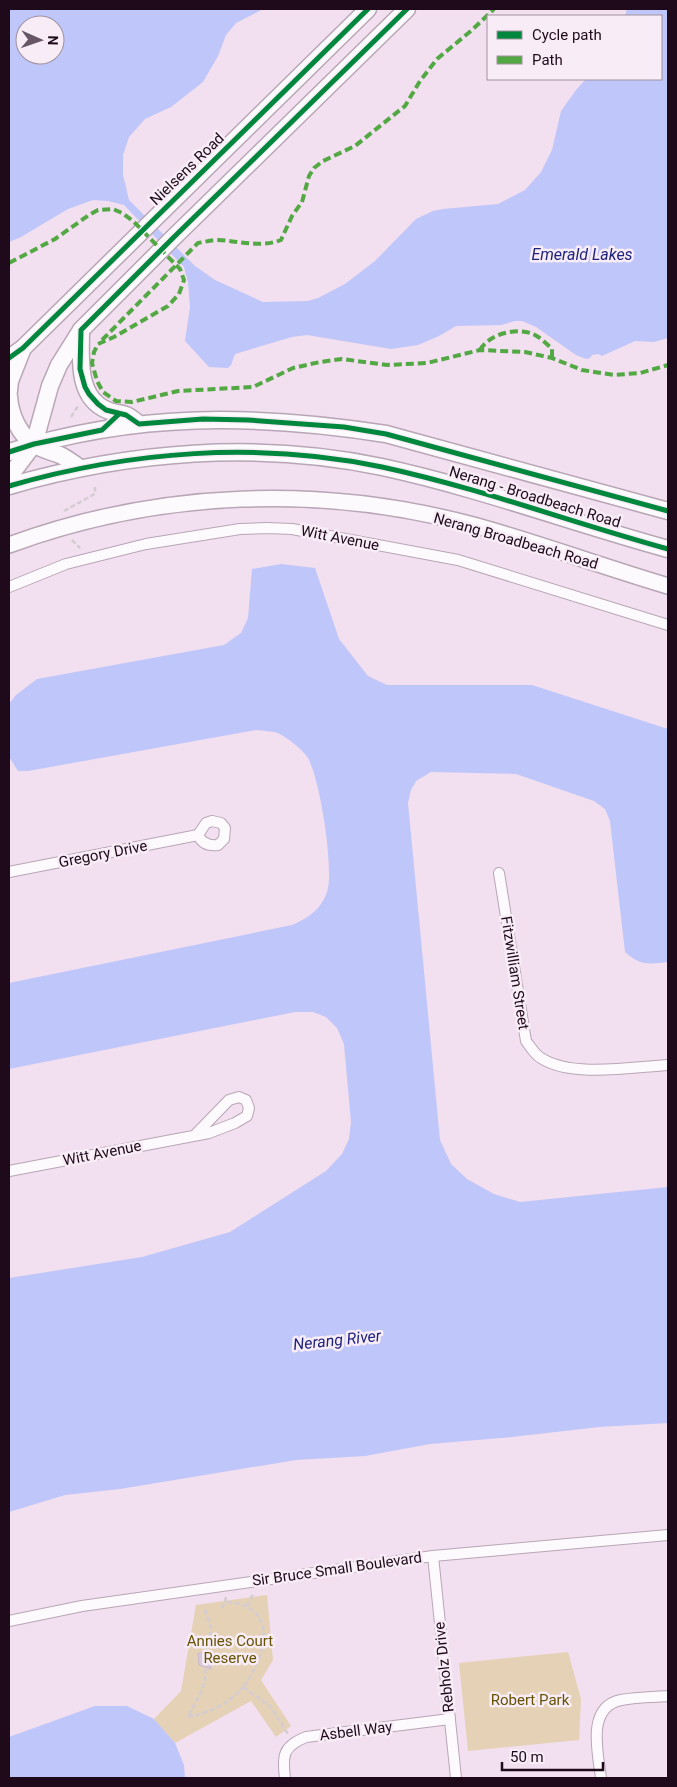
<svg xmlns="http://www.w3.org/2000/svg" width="677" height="1787" font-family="Roboto,sans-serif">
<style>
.green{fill:#e5d1b6}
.water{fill:#bfc6f9;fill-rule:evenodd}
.building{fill:#d8c8db;stroke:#cabbcc}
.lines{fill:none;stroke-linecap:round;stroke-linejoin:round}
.street-casing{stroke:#b8a6b6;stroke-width:12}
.secondary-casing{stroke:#b8a6b6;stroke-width:18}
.primary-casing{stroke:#b8a6b6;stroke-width:19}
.path{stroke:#d3cdd2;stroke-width:2.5;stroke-dasharray:5 2.5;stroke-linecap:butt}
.street{stroke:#fdfafd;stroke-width:10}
.secondary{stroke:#fdfafd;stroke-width:15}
.primary{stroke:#fdfafd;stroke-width:16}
.quiet{stroke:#52a843;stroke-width:4;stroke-dasharray:8 4;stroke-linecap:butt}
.cycleway-casing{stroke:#f8edf6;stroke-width:8}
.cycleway{stroke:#00873e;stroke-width:5}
.labels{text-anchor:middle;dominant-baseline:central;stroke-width:5;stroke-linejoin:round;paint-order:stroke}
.street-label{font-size:15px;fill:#1e0a1b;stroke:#f8edf6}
.park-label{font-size:15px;fill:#675305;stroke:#f8edf6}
.water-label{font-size:16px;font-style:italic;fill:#1e237e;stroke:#f8edf6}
</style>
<rect width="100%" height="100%" fill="#f2dfef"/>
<!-- green -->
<g class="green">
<polygon points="267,1595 273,1660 261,1680 291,1726 276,1737 251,1701 175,1743 154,1719 181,1691 196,1605"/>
<polygon points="568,1652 581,1699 579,1740 468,1751 459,1663"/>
</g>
<!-- water -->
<g class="water">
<path d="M9 9H263L236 23 226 35 218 56 203 82 171 107 145 119 129 137 123 155V175L129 200 195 266 215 280 263 302 308 301 318 298 345 284 375 261 416 219 433 211 443 209 498 204 525 190 541 172 552 150 561 111 576 90 586 79H661V16H625L627 9H668V338L654 342 635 341 602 356 598 354 592 355 590 358 586 359 576 355 536 327 522 321H515L501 325 456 326 439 336 418 345 391 349 307 335 292 337 235 354 231 365 228 368 209 367 185 341 190 307 188 282 184 267 124 205 108 201 93 200 68 209 21 237 9 242ZM25 25H55V55H25Z"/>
<path d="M281 564 315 568 339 639 368 676 387 685H532L668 729V962C649 964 640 966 625 952L610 821 605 809 594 801 516 774 431 772 416 781 411 790 408 803 440 1140 451 1164 467 1179 494 1194 520 1202 668 1187V1423L599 1427 512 1437 430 1444 365 1456 296 1460 120 1489 65 1495 9 1512V1278L142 1257 230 1232 326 1171 342 1154 349 1139 351 1122 344 1044 337 1028 326 1017 313 1012H295L9 1069V983L292 925C309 918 324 907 328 888 333 864 320 779 308 758 302 749 288 738 278 733 272 731 263 731 256 730L28 771H18L9 757V704L16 695 37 679 224 645 241 633 248 618 252 569Z"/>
<polygon points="95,1706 127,1706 154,1719 175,1743 184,1765 185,1778 9,1778 9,1737"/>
</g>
<!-- building -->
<polygon class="building" points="198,1653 208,1653 211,1669 199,1665"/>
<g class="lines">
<defs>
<g id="street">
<polyline points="9,587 66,564 146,544 240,529 267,528 292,529 458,560 668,625"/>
<path d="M212 821 221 823 225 828 224 839 218 845C210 846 202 844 198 835L206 823Z"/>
<polyline points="9,872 198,835"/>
<path d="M499 873 526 1041C530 1046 535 1055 541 1058 571 1078 633 1067 668 1065"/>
<polyline points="9,1171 209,1133 235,1123 247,1116 249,1108 246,1100 239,1097 229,1100 196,1134"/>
<polyline points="433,1556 456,1778"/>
<polyline points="9,1621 82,1606 433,1556 668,1535"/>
<path d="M285 1778C282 1756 283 1746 306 1737L450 1719"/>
<path d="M601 1778C598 1753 586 1707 621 1700 636 1697 653 1697 668 1696"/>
</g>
<path id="secondary" d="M9 545C159 490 322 484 477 526 541 544 604 567 668 586"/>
<g id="primary">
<path d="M81 330C81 357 76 397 107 410 113 413 120 413 126 415 131 417 135 421 139 424"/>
<polyline points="9,358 23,348 368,9"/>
<polyline points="9,391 10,381 23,348"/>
<path d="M9 396C10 414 19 435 35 445 43 450 52 452 60 455 67 458 74 464 80 468"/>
<path d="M9 452C135 412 256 414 386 434L668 511"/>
<polyline points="9,477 34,444 50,386 59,365 81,330 174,237 407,9"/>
<path d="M9 486C130 451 258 441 382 467 479 488 573 523 668 549"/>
</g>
</defs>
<!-- street casing -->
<use href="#street" class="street-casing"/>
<!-- secondary casing -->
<use href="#secondary" class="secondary-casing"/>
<!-- primary casing -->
<use href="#primary" class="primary-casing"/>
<!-- path -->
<g class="path">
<polyline points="71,417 78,406"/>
<polyline points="64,511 93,495 95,493 95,487"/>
<polyline points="72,540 80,548"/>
<path d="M226 1597 225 1602C280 1604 267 1656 243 1687L270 1706 288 1734"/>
<polyline points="247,1606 253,1594"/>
<polyline points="222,1608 225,1602"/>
<path d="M205 1610 211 1628 206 1653 205 1681 200 1694 188 1717C211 1712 227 1705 243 1687"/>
</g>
<!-- street -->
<use href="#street" class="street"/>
<!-- secondary -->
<use href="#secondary" class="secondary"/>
<!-- primary -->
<use href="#primary" class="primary"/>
<!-- quiet -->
<g class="quiet">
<polyline points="9,263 55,239 89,215 98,210 113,209 122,213 133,221 180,269 184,280 179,294 168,306 114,337 98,344 94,352 92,363 97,381 103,392 116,401 132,402 178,391 253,387 293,368 320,362 342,359 387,365 427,363 480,350 525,352 552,358 582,370 614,375 640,373 668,365"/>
<path d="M102 340 198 243C205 242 211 240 218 240 240 241 260 248 281 240L292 216 302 202 309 176 314 168 323 161 355 146 405 106 420 81 437 59 472 30 494 9"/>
<path d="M480 350C489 334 516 327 533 334 540 337 547 344 552 349V358"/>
</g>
<defs>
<g id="cycleway">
<polyline points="407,9 174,237 81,330 80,369 85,387 89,394 98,404 106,410 126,415 139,424 203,419 248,420 344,427 386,434 668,511"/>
<polyline points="9,358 23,348 368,9"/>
<polyline points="9,452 34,444 102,430 119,414"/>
<path d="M9 486C130 451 258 441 382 467 479 488 573 523 668 549"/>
</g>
</defs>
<!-- cycleway casing -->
<use href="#cycleway" class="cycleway-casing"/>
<!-- cycleway -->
<use href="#cycleway" class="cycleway"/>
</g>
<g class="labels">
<!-- street labels -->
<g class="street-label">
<text transform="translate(187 169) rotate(-44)">Nielsens Road</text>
<text transform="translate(535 497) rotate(17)">Nerang - Broadbeach Road</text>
<text transform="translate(340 538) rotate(11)">Witt Avenue</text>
<text transform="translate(516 541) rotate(16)">Nerang Broadbeach Road</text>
<text transform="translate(103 854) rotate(-11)">Gregory Drive</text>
<text transform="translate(515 973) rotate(81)">Fitzwilliam Street</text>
<text transform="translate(102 1153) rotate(-11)">Witt Avenue</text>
<text transform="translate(337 1569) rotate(-8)">Sir Bruce Small Boulevard</text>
<text transform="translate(444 1667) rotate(-96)">Rebholz Drive</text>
<text transform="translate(356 1731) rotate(-7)">Asbell Way</text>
</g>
<!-- park labels -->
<g class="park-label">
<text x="230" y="1641">Annies Court<tspan x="230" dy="17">Reserve</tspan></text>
<text x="530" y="1700">Robert Park</text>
</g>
<!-- water labels -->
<g class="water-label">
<text x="582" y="254">Emerald Lakes</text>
<text transform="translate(337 1340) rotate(-6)">Nerang River</text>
</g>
</g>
<!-- border -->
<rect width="677" height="1787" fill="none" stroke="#1e0a1b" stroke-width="20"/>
<!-- legend -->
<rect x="487" y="15" width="175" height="65" fill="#f8edf6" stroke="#a1929e"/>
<rect x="497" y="31" width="25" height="8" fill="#00873e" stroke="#a1929e"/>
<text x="532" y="40" font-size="15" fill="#1e0a1b">Cycle path</text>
<rect x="497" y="56" width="25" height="8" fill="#52a843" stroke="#a1929e"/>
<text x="532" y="65" font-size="15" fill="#1e0a1b">Path</text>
<!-- north arrow -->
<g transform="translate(40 40) rotate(92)"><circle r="24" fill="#f8edf6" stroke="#a1929e"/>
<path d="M0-4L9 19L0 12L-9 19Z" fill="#685565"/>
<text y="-8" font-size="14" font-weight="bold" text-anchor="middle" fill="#1e0a1b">N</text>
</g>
<!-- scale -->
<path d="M502 1762v8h101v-8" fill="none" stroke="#1e0a1b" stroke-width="2.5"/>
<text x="510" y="1762" font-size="15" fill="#1e0a1b" stroke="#f8edf6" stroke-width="4" paint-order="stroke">50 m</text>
</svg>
